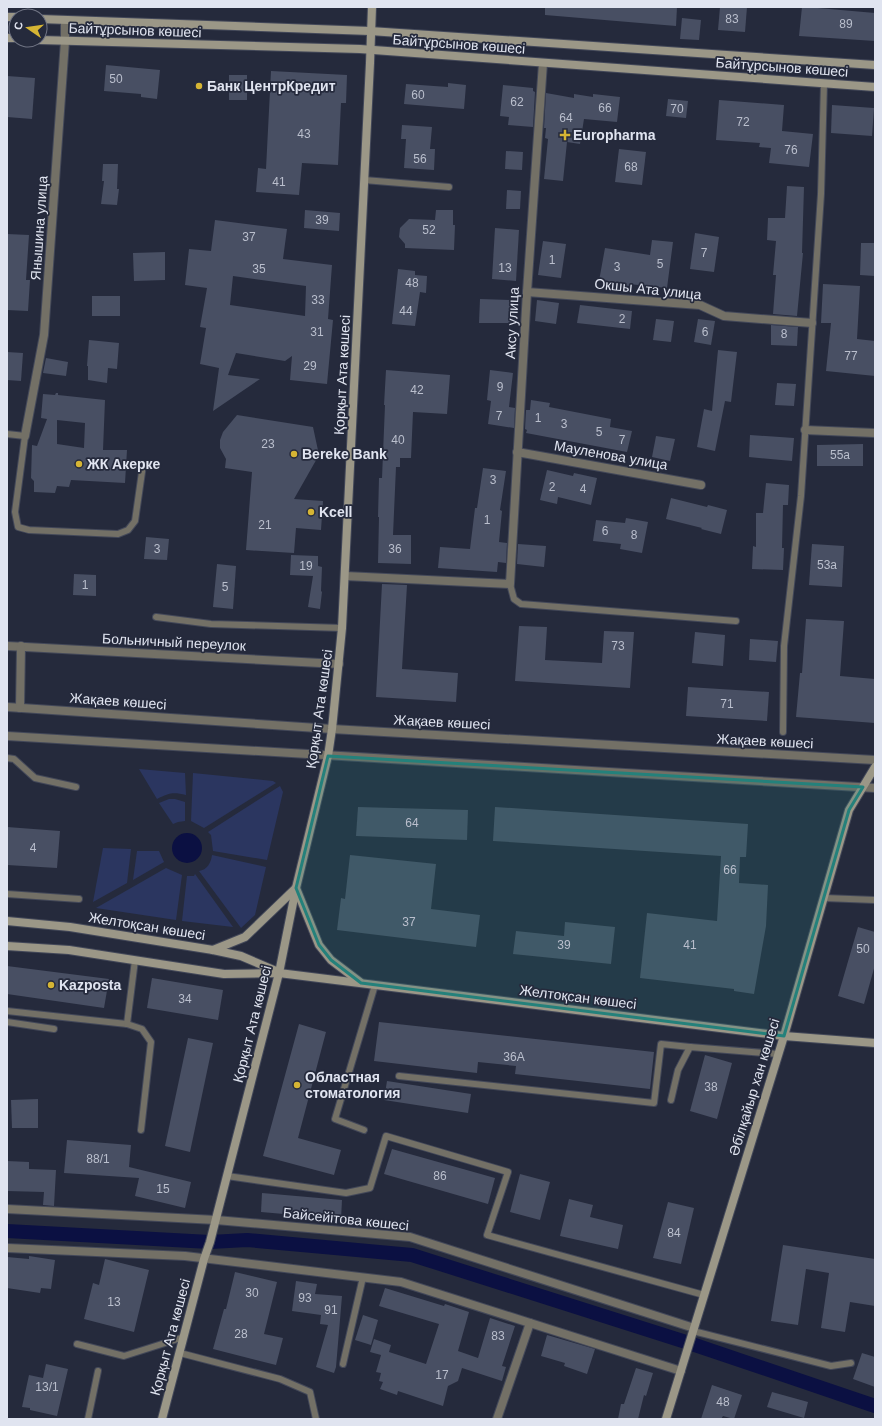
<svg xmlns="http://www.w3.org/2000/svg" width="882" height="1426" font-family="Arial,sans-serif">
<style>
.green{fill:#2b3660}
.water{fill:#0b1042}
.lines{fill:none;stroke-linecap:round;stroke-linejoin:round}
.canal{stroke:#0b1042;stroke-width:14}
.building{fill:#484f63;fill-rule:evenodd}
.lane-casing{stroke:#434859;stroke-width:8}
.street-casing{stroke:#434859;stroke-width:10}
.secondary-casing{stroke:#434859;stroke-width:10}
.lane{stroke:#737066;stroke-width:6}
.street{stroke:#737066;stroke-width:8}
.secondary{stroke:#9b9787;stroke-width:8}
.marked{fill:#24817b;fill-opacity:0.2;stroke:#24817b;stroke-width:3;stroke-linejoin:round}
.poi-dot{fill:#d6b534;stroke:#252a3c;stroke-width:1.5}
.labels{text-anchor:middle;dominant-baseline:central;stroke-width:3.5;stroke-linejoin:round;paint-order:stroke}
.number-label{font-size:12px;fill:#babfcd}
.street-label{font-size:14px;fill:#e0e4f0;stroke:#252a3c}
.poi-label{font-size:14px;font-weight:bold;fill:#e0e4f0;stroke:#252a3c;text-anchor:start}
</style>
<rect width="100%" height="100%" fill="#252a3c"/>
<!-- green -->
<g class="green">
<path d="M139 769 185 773 186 795C173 792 169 793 157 799Z"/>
<polygon points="193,773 273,781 276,783 204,828 191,821"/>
<polygon points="280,786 283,792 267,860 213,851 211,835 208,832"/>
<polygon points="169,799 175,799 185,802 185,821 178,822 173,824 159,803"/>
<polygon points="103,848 131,849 127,883 93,902"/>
<polygon points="137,851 159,851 164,862 133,880"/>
<path d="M212 855 266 867 255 915 241 928 199 871C207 870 211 863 212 855Z"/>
<polygon points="166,868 182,875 176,920 96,908"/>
<polygon points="195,874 233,927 182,921 187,876 194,876"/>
</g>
<!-- water -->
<circle class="water" cx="187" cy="848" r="15"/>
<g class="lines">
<!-- canal -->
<polyline class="canal" points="7,1231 210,1242 247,1240 412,1255 689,1343 875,1406"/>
</g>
<!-- building -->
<g class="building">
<polygon points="545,7 677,7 676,26 545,15"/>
<polygon points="720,7 747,7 745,32 718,30"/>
<polygon points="802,7 818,7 818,8 875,13 875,41 799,36"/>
<polygon points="682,18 701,20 699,40 680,39"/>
<polygon points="106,65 160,70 157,99 141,97 141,94 104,91"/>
<polygon points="271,71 347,75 346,103 341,103 338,165 302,163 299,195 256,192 258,168 266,169"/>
<rect x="229" y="75" width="18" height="25"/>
<polygon points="7,76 35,78 32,119 7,117"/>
<polygon points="448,83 466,85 464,109 404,104 406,84 448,87"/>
<polygon points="503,85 533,88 533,91 535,92 533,127 508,125 509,117 500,116"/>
<polygon points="546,93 574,98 574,94 593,97 593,94 620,97 617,122 584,119 580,144 567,142 563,181 544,179 548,139 545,138 546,128 544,128"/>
<polygon points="668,99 688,101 686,118 666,116"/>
<polygon points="719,100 784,105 782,131 813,134 809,167 769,163 771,148 759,147 760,143 716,140"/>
<polygon points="832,105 874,108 872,136 831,133"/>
<polygon points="402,125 432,127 430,149 435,149 434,170 404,168 406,139 401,139"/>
<polygon points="619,149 646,152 642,185 615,182"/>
<polygon points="506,151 523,152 522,170 505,169"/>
<polygon points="103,164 118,164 117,189 119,189 117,205 101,204 104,181 102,181"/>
<polygon points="787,186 804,187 802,253 803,253 797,316 773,314 776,275 773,275 776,241 767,240 768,218 785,218"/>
<polygon points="507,190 521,191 520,209 506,209"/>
<polygon points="305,210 340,213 339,231 304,228"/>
<polygon points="436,210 453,210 453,225 455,225 454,250 405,248 405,244 399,237 400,228 409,219 435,220"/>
<path d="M215 220 287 229 283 259 332 265 328 319 333 320 327 384 290 380 292 356 285 361 236 353 228 375 260 379 213 411 219 368 200 364 206 328 200 327 207 288 185 285 189 249 211 251ZM233 276 306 286 305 316 230 305Z"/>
<polygon points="495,228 519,230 516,281 492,279"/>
<polygon points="695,233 719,237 714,272 690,269"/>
<polygon points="7,234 29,235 26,280 30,280 28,311 7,310"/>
<polygon points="652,240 673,242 667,288 629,284 629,286 599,281 605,248 650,255"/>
<polygon points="543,241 566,244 561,278 538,275"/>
<polygon points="861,243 875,243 875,276 860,275"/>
<polygon points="165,252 165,280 134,281 133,253"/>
<polygon points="398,269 415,271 415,275 427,276 426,293 420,292 415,326 392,324"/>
<polygon points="823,284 860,286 857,339 875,341 875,376 826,371 831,323 821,323"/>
<rect x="92" y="296" width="28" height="20"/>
<polygon points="480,299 514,300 514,323 479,323"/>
<polygon points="537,300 559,303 556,324 535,321"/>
<polygon points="580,305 632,311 630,329 577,323"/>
<polygon points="656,319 674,321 671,342 653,340"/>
<polygon points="698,319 715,321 711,345 694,342"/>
<polygon points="771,325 798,327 797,346 771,345"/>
<polygon points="89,340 119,343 117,369 108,368 107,383 88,380 88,366 87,366"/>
<polygon points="718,350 737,352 731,402 725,401 715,451 697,447 704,409 712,411"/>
<polygon points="7,352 23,353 21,381 7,380"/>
<polygon points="46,358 68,362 66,376 43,373"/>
<polygon points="386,370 450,375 447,414 413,412 411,458 400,458 400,467 396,467 393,535 411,535 411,564 378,563 379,517 378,517 379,478 382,478 385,405 384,405"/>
<polygon points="490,370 513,373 509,407 515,408 514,428 488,424 491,401 487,400"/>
<polygon points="777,383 796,384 794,406 775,405"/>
<path d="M56 393H58V395L105 400 103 450H127L125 483 71 480 69 487 57 486 55 493 34 492V481L31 478 32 445 37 446 47 419 41 418 43 394 55 395ZM57 420 85 423 84 448 57 444Z"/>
<polygon points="531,400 550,403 549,407 611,419 610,427 632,431 627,452 526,433 527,430 525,429 526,410 530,410"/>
<polygon points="237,415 313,427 319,455 294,499 323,501 321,530 296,528 294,553 246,550 252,472 225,468 226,459 220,448 220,440 223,432"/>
<polygon points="750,435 794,438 792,461 749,457"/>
<polygon points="656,436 675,439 670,461 652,457"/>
<polygon points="863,444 863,466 817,466 817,445"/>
<polygon points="483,468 506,471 500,510 502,511 499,542 507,543 506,563 498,562 497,572 438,568 440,547 470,549 475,508 477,508"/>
<polygon points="547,470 573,476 574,473 597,478 591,505 558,497 557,504 540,500"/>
<polygon points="766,483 789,485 788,505 783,505 782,548 784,548 783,570 752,569 753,546 756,547 756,513 763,513"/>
<polygon points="671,498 707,507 708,505 727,510 721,534 701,529 702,528 666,519"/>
<polygon points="626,518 648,522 642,553 620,549 621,544 593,541 596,520 625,523"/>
<polygon points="146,537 169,539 167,560 144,559"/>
<polygon points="518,544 546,546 544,567 517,564"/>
<polygon points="812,544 844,546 842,587 809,585"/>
<polygon points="291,555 318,556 318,566 322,567 321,591 322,592 320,609 308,607 313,576 290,575"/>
<polygon points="217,564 236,566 233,609 213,607"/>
<polygon points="74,574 96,575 96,596 73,595"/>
<polygon points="382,584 407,585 402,669 458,673 456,702 376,697"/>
<polygon points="806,619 844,621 840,676 875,679 875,723 796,717 800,673 802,673"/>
<polygon points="519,626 547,627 545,660 602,663 604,631 634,632 630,688 515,681"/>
<polygon points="695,632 725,635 723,666 692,663"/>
<polygon points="750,639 778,641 776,662 749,660"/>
<polygon points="688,687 769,692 767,721 686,716"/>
<polygon points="358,807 468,810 467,840 356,836"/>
<polygon points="495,807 748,824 746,857 740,857 739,883 768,885 766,926 754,994 734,991 734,989 640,978 647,913 717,921 721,856 493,841"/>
<polygon points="7,827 60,831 57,868 7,865"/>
<polygon points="350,855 436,864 431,909 480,915 476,947 337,930 341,898 345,899"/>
<polygon points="565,922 615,927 611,964 513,954 516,931 564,936"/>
<polygon points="858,927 875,932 875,965 864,1004 838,996"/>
<polygon points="7,966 109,979 104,1008 7,994"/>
<polygon points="152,978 223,990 218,1020 147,1008"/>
<polygon points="379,1022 654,1052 650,1089 515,1074 516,1066 478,1062 477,1073 374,1061"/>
<polygon points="299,1024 326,1032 298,1138 341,1150 334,1175 263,1156"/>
<polygon points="188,1038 213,1043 190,1152 165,1146"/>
<polygon points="705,1055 732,1063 717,1119 690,1111"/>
<polygon points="387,1081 471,1094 468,1113 384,1100"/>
<polygon points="38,1099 38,1128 12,1128 11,1100"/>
<polygon points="67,1140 131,1145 129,1167 191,1182 185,1208 135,1196 139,1178 64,1173"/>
<polygon points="392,1149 495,1178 488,1204 384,1174"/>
<polygon points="7,1161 29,1162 29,1169 56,1170 54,1206 43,1205 44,1192 7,1191"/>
<polygon points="520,1174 550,1182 540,1220 510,1212"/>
<polygon points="262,1193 342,1200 341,1219 261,1212"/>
<polygon points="569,1199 593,1205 590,1217 623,1225 618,1249 560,1236"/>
<polygon points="668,1202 694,1208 681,1264 653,1258"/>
<polygon points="783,1245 875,1259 875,1306 850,1302 845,1332 821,1328 829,1273 806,1269 798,1325 771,1321"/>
<polygon points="29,1256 55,1260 51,1289 41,1288 40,1293 7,1288 7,1257 29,1259"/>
<polygon points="105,1259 149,1270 134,1332 84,1319 93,1283 99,1285"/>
<polygon points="235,1272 277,1282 264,1334 283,1338 276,1365 213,1349 224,1309 226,1309"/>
<polygon points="296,1281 317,1284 315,1294 342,1296 336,1367 334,1373 316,1367 328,1325 320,1324 321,1315 292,1311"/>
<polygon points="385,1288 444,1306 445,1304 469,1312 458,1351 478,1358 490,1318 515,1326 502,1366 506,1367 502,1381 462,1368 458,1381 448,1386 443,1406 398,1391 397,1395 380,1389 383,1382 379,1381 381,1373 376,1372 381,1355 370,1352 374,1339 391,1345 389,1352 426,1364 439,1324 379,1306"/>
<polygon points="363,1315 378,1320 371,1345 355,1340"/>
<polygon points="547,1335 595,1349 587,1374 564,1366 565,1363 541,1356"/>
<polygon points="862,1353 875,1357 875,1387 853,1379"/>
<polygon points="46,1364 68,1369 57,1416 30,1410 30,1408 22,1407 29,1375 43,1378"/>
<polygon points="636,1368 653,1373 646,1396 644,1395 638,1419 618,1419 621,1404 624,1404"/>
<polygon points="712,1385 742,1395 734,1419 723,1416 721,1419 701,1419"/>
<polygon points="772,1392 808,1402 804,1418 767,1407"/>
</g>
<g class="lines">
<defs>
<g id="lane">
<polyline points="364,180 449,187"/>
<polyline points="7,434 25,436 15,512 18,527 29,530 118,534 128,530 135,521 143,465"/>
<polyline points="510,584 514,599 521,604 736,621"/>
<polyline points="156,617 211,624 342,628"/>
<polyline points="783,732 784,646 801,496 821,194 824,83"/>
<polyline points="7,758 14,759 35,778 76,787"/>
<polyline points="7,894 79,899"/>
<polyline points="824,898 875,900"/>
<polyline points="7,1011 127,1024 142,1029 151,1042 141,1130"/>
<polyline points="7,1022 54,1029"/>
<polyline points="127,1024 135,960"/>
<polyline points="399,1076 654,1103 661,1044 690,1047"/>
<polyline points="671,1100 678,1070 690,1047 778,1054"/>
<polyline points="364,1130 335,1119 375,985"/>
<polyline points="227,1176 346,1193 370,1188 386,1136 508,1172 487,1235 704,1295"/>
<polyline points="693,1331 831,1366 851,1363"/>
<polyline points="77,1344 124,1356 184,1337"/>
<polyline points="180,1353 280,1379 310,1392 316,1419"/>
<polyline points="343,1364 363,1277"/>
<polyline points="88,1419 98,1371"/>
</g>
<g id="street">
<polyline points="527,292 700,305 724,316 812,323"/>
<polyline points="805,430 875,433"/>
<polyline points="25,436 44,335 65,41 65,20"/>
<polyline points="517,452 701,485"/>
<polyline points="345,576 510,584 527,292 543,63"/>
<polyline points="7,646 339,664"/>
<polyline points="7,707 332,729 875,760"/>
<polyline points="20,708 21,646"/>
<polyline points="7,736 875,788"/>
<polyline points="7,1209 216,1220 410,1237 694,1328"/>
<polyline points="7,1248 185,1256 401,1282 681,1371"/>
<polyline points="497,1419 530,1323"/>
</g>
<g id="secondary">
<polyline points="7,17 16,17"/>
<polyline points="40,19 370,31 875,65"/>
<polyline points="7,38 16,38"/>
<polyline points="40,40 360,49 875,87"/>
<polyline points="7,921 70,927 213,950 241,956 276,971"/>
<polyline points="7,946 69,950 224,974 279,973 784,1036 875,1043"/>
<polyline points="213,950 245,937 296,888 319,945 331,960 360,982"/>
<polyline points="162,1419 204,1259 210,1242 279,973 296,888 328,756 332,729 342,628 370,63 372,7"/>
<polyline points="666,1419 784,1036 849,810 875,767"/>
</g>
</defs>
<!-- lane casing -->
<use href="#lane" class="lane-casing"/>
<!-- street casing -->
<use href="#street" class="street-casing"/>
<!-- secondary casing -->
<use href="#secondary" class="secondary-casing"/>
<!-- lane -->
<use href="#lane" class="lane"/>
<!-- street -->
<use href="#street" class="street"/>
<!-- secondary -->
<use href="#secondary" class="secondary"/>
</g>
<!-- marked area -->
<path class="marked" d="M328 756 863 787 849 810 784 1036 361 983 331 960 319 945 296 888Z"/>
<!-- markers -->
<g class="poi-dot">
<circle cx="199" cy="86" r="4"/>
<path d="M563 129h4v4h4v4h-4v4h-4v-4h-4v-4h4z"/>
<circle cx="294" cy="454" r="4"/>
<circle cx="79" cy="464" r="4"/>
<circle cx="311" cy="512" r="4"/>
<circle cx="51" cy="985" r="4"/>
<circle cx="297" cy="1085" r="4"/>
</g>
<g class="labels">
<!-- number labels -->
<g class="number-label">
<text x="732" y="19">83</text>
<text x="846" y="24">89</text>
<text x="116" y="79">50</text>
<text x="418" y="95">60</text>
<text x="517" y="102">62</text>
<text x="605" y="108">66</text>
<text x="677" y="109">70</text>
<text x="566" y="118">64</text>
<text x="743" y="122">72</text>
<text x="304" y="134">43</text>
<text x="791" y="150">76</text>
<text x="420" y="159">56</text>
<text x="631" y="167">68</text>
<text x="279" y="182">41</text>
<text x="322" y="220">39</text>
<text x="429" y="230">52</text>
<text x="249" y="237">37</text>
<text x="704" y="253">7</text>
<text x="552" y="260">1</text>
<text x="660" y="264">5</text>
<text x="617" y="267">3</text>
<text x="505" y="268">13</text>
<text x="259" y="269">35</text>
<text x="412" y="283">48</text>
<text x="318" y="300">33</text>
<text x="406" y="311">44</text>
<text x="622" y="319">2</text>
<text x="317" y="332">31</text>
<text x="705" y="332">6</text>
<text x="784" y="334">8</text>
<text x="851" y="356">77</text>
<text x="310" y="366">29</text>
<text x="500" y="387">9</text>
<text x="417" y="390">42</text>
<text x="499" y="416">7</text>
<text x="538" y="418">1</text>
<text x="564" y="424">3</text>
<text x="599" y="432">5</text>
<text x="398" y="440">40</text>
<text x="622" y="440">7</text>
<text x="268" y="444">23</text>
<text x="840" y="455">55а</text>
<text x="493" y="480">3</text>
<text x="552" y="487">2</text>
<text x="583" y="489">4</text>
<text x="487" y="520">1</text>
<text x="265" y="525">21</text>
<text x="605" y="531">6</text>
<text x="634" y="535">8</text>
<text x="157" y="549">3</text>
<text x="395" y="549">36</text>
<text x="827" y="565">53а</text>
<text x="306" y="566">19</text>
<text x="85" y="585">1</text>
<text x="225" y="587">5</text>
<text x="618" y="646">73</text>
<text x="727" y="704">71</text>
<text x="412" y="823">64</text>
<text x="33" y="848">4</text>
<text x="730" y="870">66</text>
<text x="409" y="922">37</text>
<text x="564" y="945">39</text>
<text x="690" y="945">41</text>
<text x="863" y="949">50</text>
<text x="185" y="999">34</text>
<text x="514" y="1057">36А</text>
<text x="711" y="1087">38</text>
<text x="98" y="1159">88/1</text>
<text x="440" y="1176">86</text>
<text x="163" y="1189">15</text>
<text x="674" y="1233">84</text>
<text x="252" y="1293">30</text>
<text x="305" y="1298">93</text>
<text x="114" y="1302">13</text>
<text x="331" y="1310">91</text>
<text x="241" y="1334">28</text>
<text x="498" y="1336">83</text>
<text x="442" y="1375">17</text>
<text x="47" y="1387">13/1</text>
<text x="723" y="1402">48</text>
</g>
<!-- street labels -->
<g class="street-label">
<text transform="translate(135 30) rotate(2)">Байтұрсынов көшесі</text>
<text transform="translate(459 44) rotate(4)">Байтұрсынов көшесі</text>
<text transform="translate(782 67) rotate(4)">Байтұрсынов көшесі</text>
<text transform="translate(39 228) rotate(-86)">Янышина улица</text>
<text transform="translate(648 289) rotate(6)">Окшы Ата улица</text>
<text transform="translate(512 323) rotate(-87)">Аксу улица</text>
<text transform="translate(342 375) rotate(-87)">Қорқыт Ата көшесі</text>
<text transform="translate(611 455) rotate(10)">Мауленова улица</text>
<text transform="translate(174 642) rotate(3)">Больничный переулок</text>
<text transform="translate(118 701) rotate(4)">Жақаев көшесі</text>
<text transform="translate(319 709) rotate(-82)">Қорқыт Ата көшесі</text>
<text transform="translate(442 722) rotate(3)">Жақаев көшесі</text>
<text transform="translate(765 741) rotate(3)">Жақаев көшесі</text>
<text transform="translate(147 926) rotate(9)">Желтоқсан көшесі</text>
<text transform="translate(578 997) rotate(7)">Желтоқсан көшесі</text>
<text transform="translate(252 1024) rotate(-76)">Қорқыт Ата көшесі</text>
<text transform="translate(754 1087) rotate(-73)">Әбілқайыр хан көшесі</text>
<text transform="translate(346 1219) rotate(6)">Байсейітова көшесі</text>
<text transform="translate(170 1337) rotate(-75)">Қорқыт Ата көшесі</text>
</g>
<!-- poi labels -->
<g class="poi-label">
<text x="207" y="86">Банк ЦентрКредит</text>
<text x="573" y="135">Europharma</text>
<text x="302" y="454">Bereke Bank</text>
<text x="87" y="464">ЖК Акерке</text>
<text x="319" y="512">Kcell</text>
<text x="59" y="985">Kazposta</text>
<text x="305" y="1077">Областная<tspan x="305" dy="16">стоматология</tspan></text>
</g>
</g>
<!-- border -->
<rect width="882" height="1426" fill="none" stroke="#e0e4f0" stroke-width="16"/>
<!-- north arrow -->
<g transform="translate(28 28) rotate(283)"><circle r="19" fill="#252a3c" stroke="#707484"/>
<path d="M0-3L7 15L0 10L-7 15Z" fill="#d6b534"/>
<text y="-6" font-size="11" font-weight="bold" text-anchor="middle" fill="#e0e4f0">С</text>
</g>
</svg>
